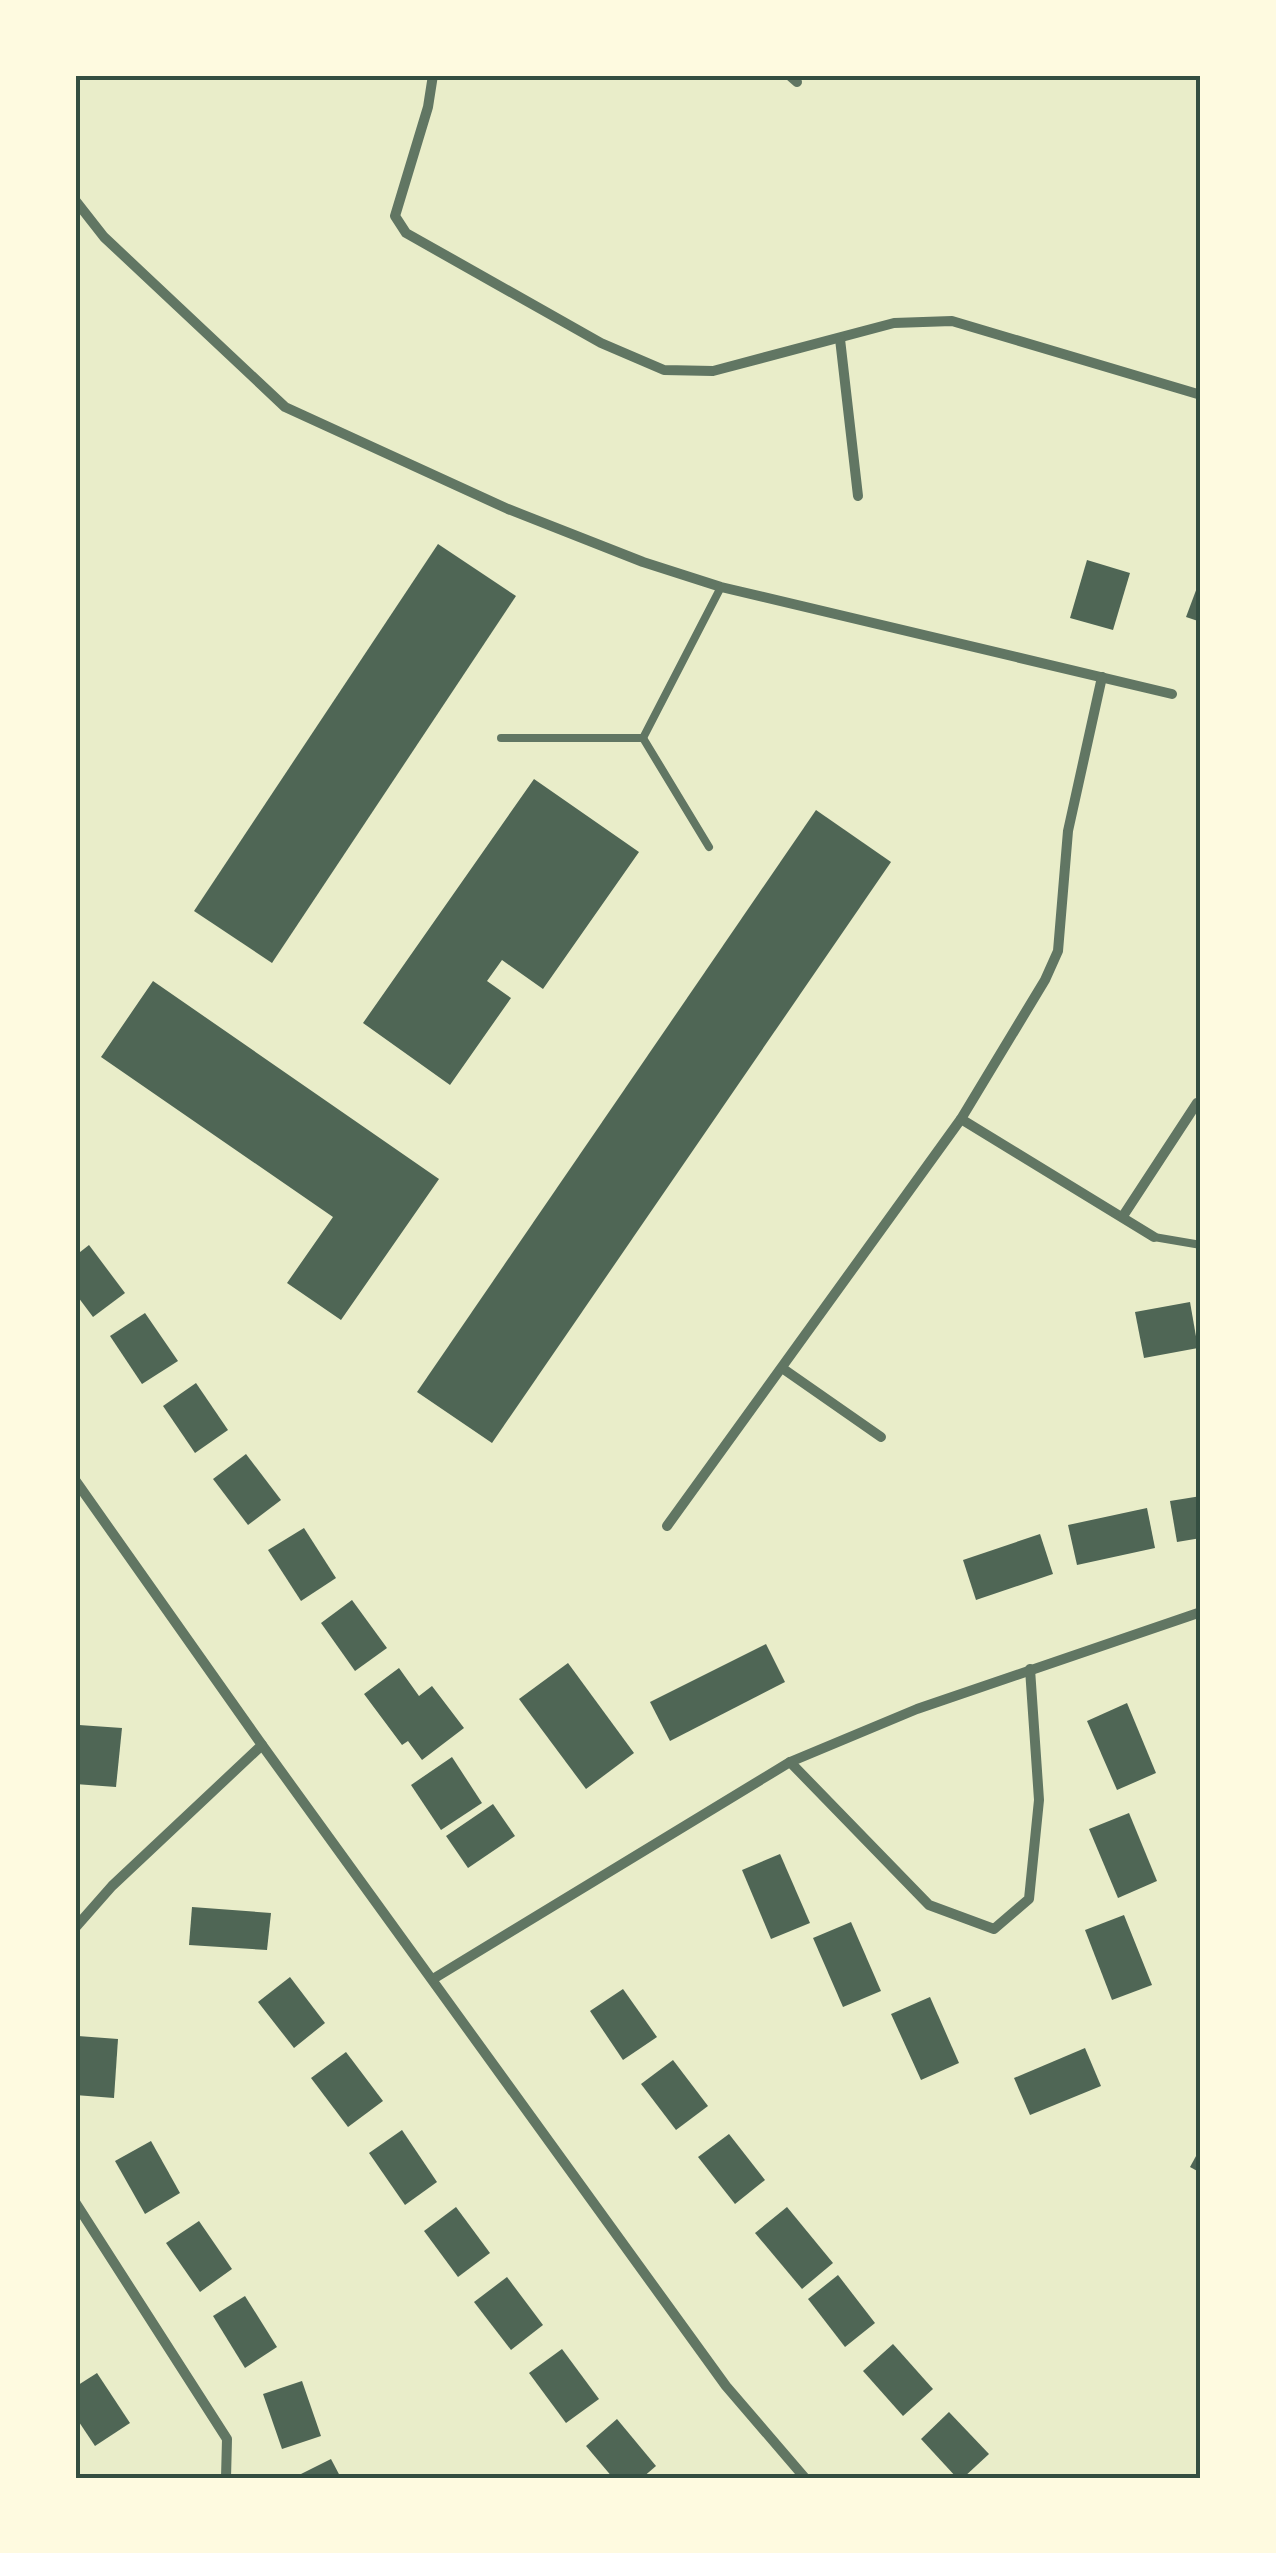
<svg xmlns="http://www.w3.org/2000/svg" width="1276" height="2553" font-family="'Sofia Sans Condensed',sans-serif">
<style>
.building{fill:#4f6655}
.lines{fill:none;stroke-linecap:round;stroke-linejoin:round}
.service{stroke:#617663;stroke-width:8}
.minor{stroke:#617663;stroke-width:10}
.neatline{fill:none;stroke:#344e41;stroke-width:4}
</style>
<rect width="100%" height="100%" fill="#e9edc9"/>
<!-- building -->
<g class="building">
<polygon points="438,544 516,596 272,963 194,911"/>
<polygon points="1087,560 1130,573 1113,630 1070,618"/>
<polygon points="1198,585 1201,587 1201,622 1186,617"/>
<polygon points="534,779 639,852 543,989 502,960 487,981 511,998 450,1085 363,1023"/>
<polygon points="816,810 891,862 492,1443 417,1392"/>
<polygon points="153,981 439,1179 341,1320 287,1283 333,1217 101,1057"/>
<polygon points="89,1245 125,1293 93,1317 75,1293 75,1256"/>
<polygon points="1190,1302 1198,1348 1144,1358 1135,1312"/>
<polygon points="145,1313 178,1361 142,1384 110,1336"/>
<polygon points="196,1383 228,1430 195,1453 163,1406"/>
<polygon points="246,1454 281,1500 248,1525 213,1479"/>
<polygon points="1201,1496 1201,1538 1177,1542 1170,1501"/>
<polygon points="1147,1508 1155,1548 1077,1565 1068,1525"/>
<polygon points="304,1528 336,1578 301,1601 268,1550"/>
<polygon points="1040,1534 1053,1574 976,1600 963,1560"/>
<polygon points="352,1600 387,1648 355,1671 321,1623"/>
<polygon points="766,1644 785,1682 670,1741 650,1702"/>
<polygon points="568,1663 634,1753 586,1789 519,1699"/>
<polygon points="399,1668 419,1696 432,1686 464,1728 422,1760 408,1741 402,1745 364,1694"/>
<polygon points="1127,1703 1156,1773 1117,1790 1087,1721"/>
<polygon points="79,1725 122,1728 116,1787 75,1784"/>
<polygon points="452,1757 482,1803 441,1830 411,1785"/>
<polygon points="493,1804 515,1836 468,1868 446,1836"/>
<polygon points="1129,1813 1157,1881 1118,1898 1089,1829"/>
<polygon points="780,1854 810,1923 771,1939 742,1870"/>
<polygon points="192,1907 271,1913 267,1950 189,1945"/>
<polygon points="1124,1915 1152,1985 1112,2000 1085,1930"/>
<polygon points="851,1922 881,1991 843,2007 813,1938"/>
<polygon points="290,1977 325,2023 294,2048 258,2002"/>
<polygon points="623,1989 657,2037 623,2060 590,2011"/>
<polygon points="930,1997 959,2063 921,2080 891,2014"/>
<polygon points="78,2036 118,2039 114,2098 75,2095"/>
<polygon points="1085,2048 1101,2086 1030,2115 1014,2078"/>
<polygon points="346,2052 383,2101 348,2127 311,2078"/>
<polygon points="673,2060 708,2106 676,2130 641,2084"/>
<polygon points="402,2130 437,2182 405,2205 369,2153"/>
<polygon points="729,2134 765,2180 735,2204 698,2157"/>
<polygon points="151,2141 180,2193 145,2214 115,2161"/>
<polygon points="1201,2147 1201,2173 1190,2167"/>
<polygon points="456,2207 490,2253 458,2277 424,2231"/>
<polygon points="787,2207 833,2263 802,2289 755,2233"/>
<polygon points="199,2221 232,2269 200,2292 166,2243"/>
<polygon points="838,2275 875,2323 845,2347 808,2299"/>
<polygon points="507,2277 543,2325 511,2350 474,2302"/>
<polygon points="245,2296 277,2347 245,2368 213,2316"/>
<polygon points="893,2344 933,2389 903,2416 863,2371"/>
<polygon points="562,2349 599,2399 566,2423 529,2373"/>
<polygon points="97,2373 130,2423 95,2446 75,2416 75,2387"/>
<polygon points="302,2381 321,2436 282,2449 263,2394"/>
<polygon points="949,2412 989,2454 963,2478 957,2478 921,2439"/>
<polygon points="617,2419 656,2466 642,2478 613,2478 586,2446"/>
<polygon points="331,2459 341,2478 293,2478"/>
</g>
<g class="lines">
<!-- service -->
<g class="service">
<polyline points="501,738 643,738"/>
<polyline points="643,738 721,587"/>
<polyline points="643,738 709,847"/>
<polyline points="1154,1237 1201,1245"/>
</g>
<!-- minor -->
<g class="minor">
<polyline points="433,75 428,107 395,216 406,233 601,343 664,370 713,371 894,323 952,321 1201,395"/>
<polyline points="789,75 797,82"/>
<polyline points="75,200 104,237 285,407 508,509 643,562 721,587 1172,694"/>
<polyline points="840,339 858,496"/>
<polyline points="1201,488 1201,492"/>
<polyline points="961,1119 1154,1237"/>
<polyline points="1123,1216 1197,1103"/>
<polyline points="782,1368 881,1437"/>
<polyline points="75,1480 262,1745 726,2386 805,2478"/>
<polyline points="667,1526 961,1119 1045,980 1058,951 1068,831 1102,677"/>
<polyline points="790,1762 929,1905 994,1929 1029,1899 1039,1800 1030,1669"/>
<polyline points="75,1928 112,1886 262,1745"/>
<polyline points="433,1979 790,1762 917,1709 1201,1612"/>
<polyline points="75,2202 227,2439 226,2478"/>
</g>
</g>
<!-- border -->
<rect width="1276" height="2553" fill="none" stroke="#fefae0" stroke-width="155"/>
<rect x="78" y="78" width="1120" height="2398" class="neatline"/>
</svg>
